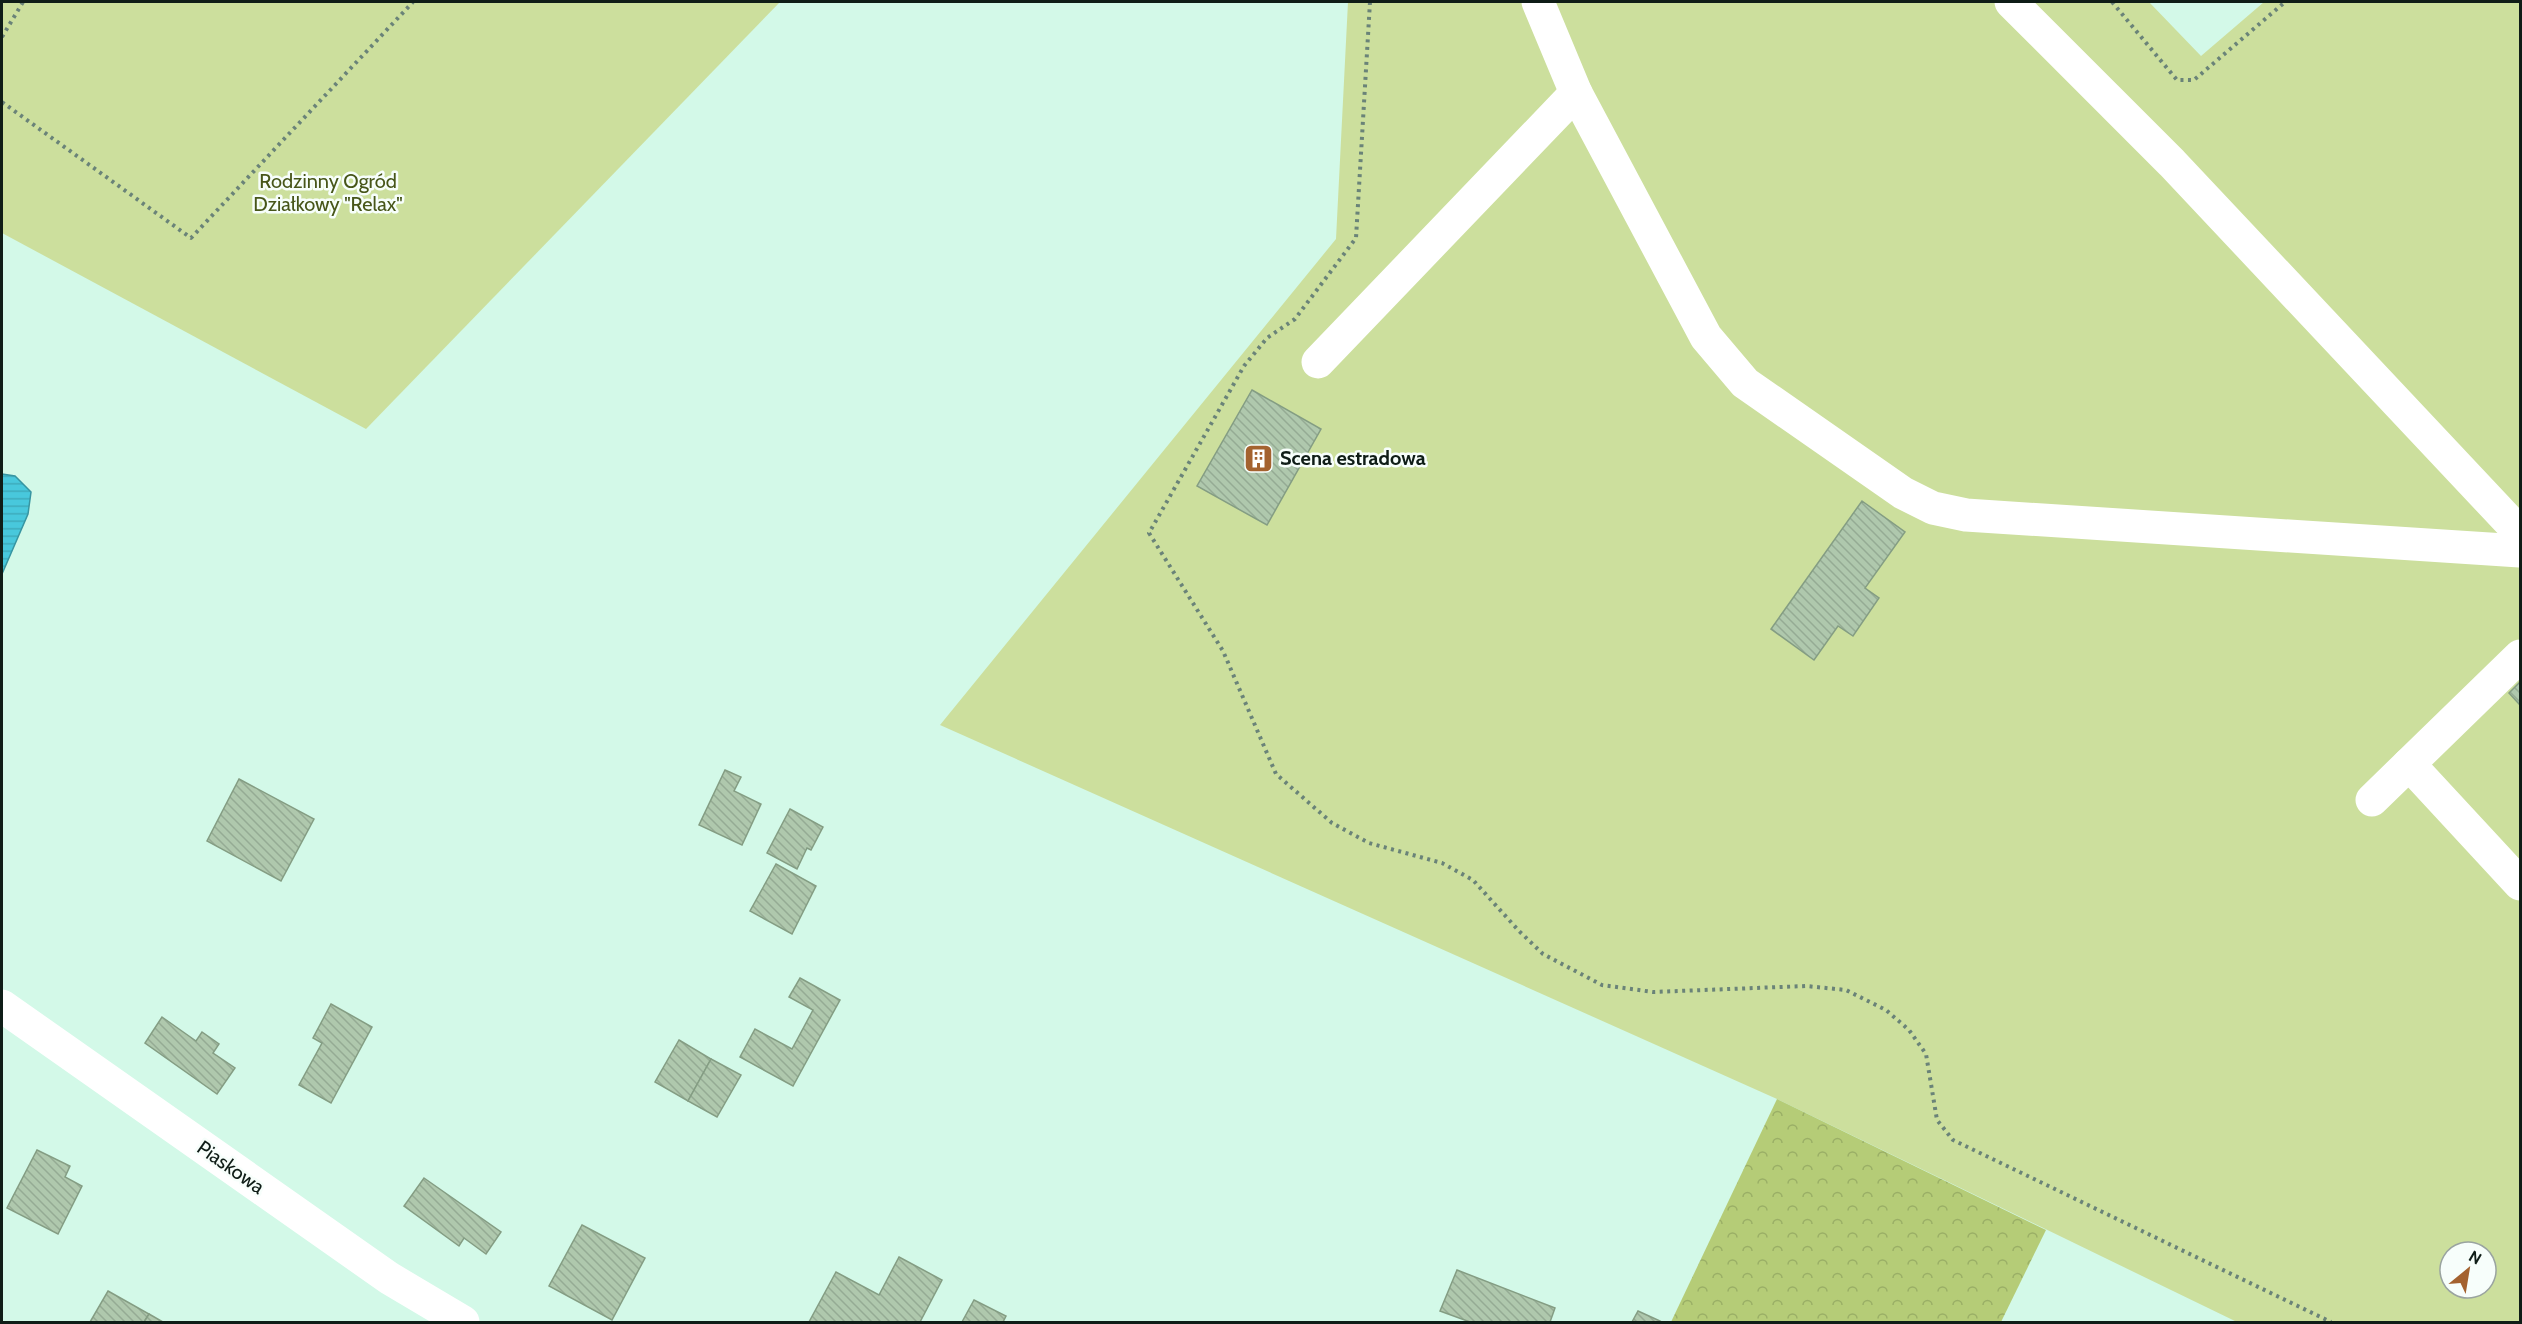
<svg xmlns="http://www.w3.org/2000/svg" width="2522" height="1324" font-family="Cabin,sans-serif">
<style>
.green{fill:#ccdf9d;fill-rule:evenodd}
.forest{fill:url(#forest-crowns)}
.water{fill:url(#water-rules);stroke:#3795a1;stroke-width:1.5}
.building{fill:url(#building-back-hatch);stroke:#849d83;stroke-width:1.5}
.lines{fill:none;stroke-linecap:round;stroke-linejoin:round}
.path{stroke:#6a8378;stroke-width:4;stroke-dasharray:3 4.5;stroke-linecap:butt}
.minor{stroke:#fff;stroke-width:33}
.labels{text-anchor:middle;dominant-baseline:central;stroke-width:5;stroke-linejoin:round;paint-order:stroke}
.park-label{font-size:20px;fill:#475619;stroke:#f7fefb}
.poi-label{font-size:20px;font-weight:bold;fill:#0f1d17;stroke:#f7fefb;text-anchor:start}
.street-label{font-size:20px;fill:#0f1d17;stroke:#f7fefb}
</style>
<defs>
<pattern id="forest-crowns" width="20" height="18" patternUnits="userSpaceOnUse" patternTransform="scale(1.5)"><rect width="20" height="18" fill="#b5cc77"/><path d="M2 6a3 3 0 1 1 6 0M12 15a3 3 0 1 1 6 0" fill="none" stroke="#9aaf66"/></pattern>
<pattern id="water-rules" width="6" height="5" patternUnits="userSpaceOnUse" patternTransform="scale(1.5)"><rect width="6" height="5" fill="#48c8dc"/><path d="M0 2.5h6" fill="none" stroke="#3eabbc"/></pattern>
<pattern id="building-back-hatch" width="6" height="6" patternUnits="userSpaceOnUse" patternTransform="scale(1.5)"><rect width="6" height="6" fill="#afc8ad"/><path d="M-1 5l2 2M0 0l6 6M5-1l2 2" fill="none" stroke="#95ab94"/></pattern>
</defs>
<rect width="100%" height="100%" fill="#d3f9e8"/>
<!-- green -->
<g class="green">
<polygon points="2,2 780,2 366,429 2,233"/>
<path d="M1348 2H2149L2201 56 2264 2H2520V1322H2237L1777 1099 940 725 1336 239ZM2450 1252H2486V1288H2450Z"/>
</g>
<!-- forest -->
<polygon class="forest" points="1777,1099 2046,1230 2001,1322 1671,1322"/>
<!-- water -->
<polygon class="water" points="2,474 15,476 31,492 28,514 2,574"/>
<!-- building -->
<g class="building">
<polygon points="1252,390 1321,429 1267,525 1197,486"/>
<polygon points="1862,501 1905,532 1865,588 1879,598 1853,636 1838,626 1814,660 1771,629"/>
<polygon points="2520,682 2520,705 2509,693"/>
<polygon points="725,770 741,777 734,791 761,804 742,845 699,825"/>
<polygon points="239,779 314,819 281,881 207,841"/>
<polygon points="790,809 823,827 811,850 807,848 797,869 767,853"/>
<polygon points="776,864 816,886 792,934 750,911"/>
<polygon points="800,978 840,1000 793,1086 740,1057 755,1029 792,1049 813,1010 789,997"/>
<polygon points="331,1004 372,1027 331,1103 299,1085 322,1043 313,1038"/>
<polygon points="162,1017 196,1041 202,1032 219,1044 213,1053 235,1068 217,1094 145,1043"/>
<polygon points="679,1040 711,1059 688,1101 655,1082"/>
<polygon points="711,1059 741,1075 717,1117 688,1101"/>
<polygon points="37,1150 70,1166 65,1177 82,1186 58,1234 7,1208"/>
<polygon points="424,1178 501,1232 486,1254 464,1238 459,1246 404,1206"/>
<polygon points="582,1225 645,1258 612,1320 549,1286"/>
<polygon points="899,1257 942,1280 920,1322 809,1322 836,1272 879,1295"/>
<polygon points="1457,1270 1555,1308 1550,1322 1470,1322 1440,1311"/>
<polygon points="108,1291 149,1314 144,1322 90,1322"/>
<polygon points="974,1300 1006,1316 1003,1322 962,1322"/>
<polygon points="1638,1311 1660,1321 1659,1322 1632,1322"/>
<polygon points="149,1314 163,1322 144,1322"/>
</g>
<g class="lines">
<!-- path -->
<g class="path">
<polyline points="1370,2 1356,238 1295,319 1267,338 1244,366 1149,533 1223,651 1276,774 1332,823 1369,843 1442,863 1473,880 1519,931 1543,954 1602,985 1653,992 1806,986 1846,990 1886,1010 1909,1030 1926,1054 1937,1120 1953,1140 2331,1322"/>
<polyline points="2112,2 2177,80 2194,80 2285,2"/>
<polyline points="2,37 23,2"/>
<polyline points="2,102 191,238 413,2"/>
</g>
<!-- minor -->
<g class="minor">
<polyline points="1538,2 1576,93 1706,337 1745,383 1903,493 1933,508 1966,515 2520,551"/>
<polyline points="2011,2 2172,163 2520,533"/>
<polyline points="1318,362 1576,93"/>
<polyline points="2409,764 2520,884"/>
<polyline points="2372,800 2520,656"/>
<polyline points="2,1006 389,1278 463,1322"/>
</g>
</g>
<!-- icons -->
<defs>
<symbol id="building-square" viewBox="-11 -11 22 22"><rect x="-9" y="-9" width="18" height="18" rx="4" fill="#a4622f" stroke="#f7fefb"/><path d="M-4-6H4V6H1V3H-1V6H-4ZM-2.5-4.3h1.7v1.8h-1.7ZM.8-4.3h1.7v1.8H.8ZM-2.5-1h1.7V.8h-1.7ZM.8-1h1.7V.8H.8Z" fill="#fff"/></symbol>
</defs>
<g fill-rule="evenodd">
<use href="#building-square" x="1242" y="442" width="33" height="33"/>
</g>
<g class="labels">
<!-- park labels -->
<g class="park-label">
<text x="328" y="181">Rodzinny Ogród<tspan x="328" dy="23">Działkowy "Relax"</tspan></text>
</g>
<!-- poi labels -->
<g class="poi-label">
<text x="1280" y="458">Scena estradowa</text>
</g>
<!-- street labels -->
<g class="street-label">
<text transform="translate(231 1167) rotate(35)">Piaskowa</text>
</g>
</g>
<!-- border -->
<rect width="2522" height="1324" fill="none" stroke="#0f1d17" stroke-width="6"/>
<!-- north arrow -->
<g transform="translate(2468 1270) rotate(30)"><circle r="28" fill="#f7fefb" stroke="#9aa4a0" stroke-width="1.5"/>
<path d="M0-4.5L10 22L0 15L-10 22Z" fill="#a4622f"/>
<text y="-9" font-size="16" font-weight="bold" text-anchor="middle" fill="#0f1d17">N</text>
</g>
</svg>
